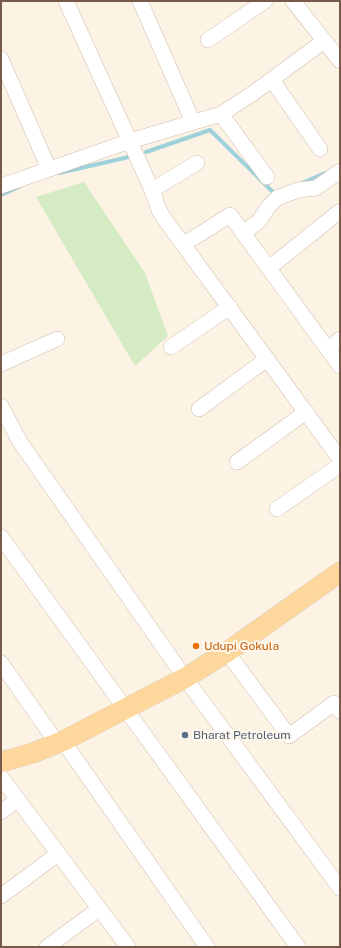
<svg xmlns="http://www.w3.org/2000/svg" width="341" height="948" font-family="'Public Sans',sans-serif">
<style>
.green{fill:#d4ebc3}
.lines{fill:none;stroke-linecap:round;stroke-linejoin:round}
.stream{stroke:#9fd1da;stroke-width:4}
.minor-casing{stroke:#d1bdad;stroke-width:16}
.major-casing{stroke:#d9d1cc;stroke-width:21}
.minor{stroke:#fff;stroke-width:15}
.major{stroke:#fdd79c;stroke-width:20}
.food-dot{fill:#e8710a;stroke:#fff7ec;stroke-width:1.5}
.service-dot{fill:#5c6f8a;stroke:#fff7ec;stroke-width:1.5}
.labels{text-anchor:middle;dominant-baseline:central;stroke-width:4;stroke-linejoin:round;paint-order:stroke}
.food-label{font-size:12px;fill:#c56008;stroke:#fff7ec;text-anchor:start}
.service-label{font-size:12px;fill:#4e5e75;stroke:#fff7ec;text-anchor:start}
</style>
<rect width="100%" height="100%" fill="#fdf3e5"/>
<!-- green -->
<polygon class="green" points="84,182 145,273 168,336 135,366 36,197"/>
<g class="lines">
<!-- stream -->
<g class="stream">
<polyline points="146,152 210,130 275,194 277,193"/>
<polyline points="59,173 129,157"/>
<polyline points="302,183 325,173"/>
<polyline points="1,195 19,187"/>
</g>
<defs>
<g id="minor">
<polyline points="66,1 152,190 159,210 163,217 340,459"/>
<polyline points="140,1 193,122"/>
<polyline points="293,1 340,61"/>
<polyline points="208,40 265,1"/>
<polyline points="1,59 49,169"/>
<polyline points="272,80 320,149"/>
<polyline points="221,114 267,177"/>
<polyline points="1,186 130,141 221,114 252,94 324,41"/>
<polyline points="152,190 197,163"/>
<polyline points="243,233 259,221 269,206 277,198 298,190 316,188 340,171"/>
<polyline points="184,244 230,215 340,366"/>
<polyline points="269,268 340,211"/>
<polyline points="171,347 230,307"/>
<polyline points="328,350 340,339"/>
<polyline points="1,364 57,339"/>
<polyline points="1,406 20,442 185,678 340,888"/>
<polyline points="199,409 267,359"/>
<polyline points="237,462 306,412"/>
<polyline points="277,509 340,465"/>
<polyline points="1,537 298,947"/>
<polyline points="227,652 289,736 334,703 340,711"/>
<polyline points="1,663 57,743"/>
<polyline points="63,741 207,947"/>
<polyline points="1,777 128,947"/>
<polyline points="1,812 17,800"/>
<polyline points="1,896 58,854"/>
<polyline points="47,947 99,909"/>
</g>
<polyline id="major" points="1,762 33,753 63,741 185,678 227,652 340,572"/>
</defs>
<!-- minor casing -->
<use href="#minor" class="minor-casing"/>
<!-- major casing -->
<use href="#major" class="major-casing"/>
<!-- minor -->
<use href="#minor" class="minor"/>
<!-- major -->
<use href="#major" class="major"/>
</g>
<!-- markers -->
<circle class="food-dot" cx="196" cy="646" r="4"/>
<circle class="service-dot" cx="185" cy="735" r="4"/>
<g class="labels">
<!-- food labels -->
<g class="food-label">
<text x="204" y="646">Udupi Gokula</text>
</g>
<!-- service labels -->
<g class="service-label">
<text x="193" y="735">Bharat Petroleum</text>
</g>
</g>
<!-- border -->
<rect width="341" height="948" fill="none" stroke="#775949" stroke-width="4"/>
</svg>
